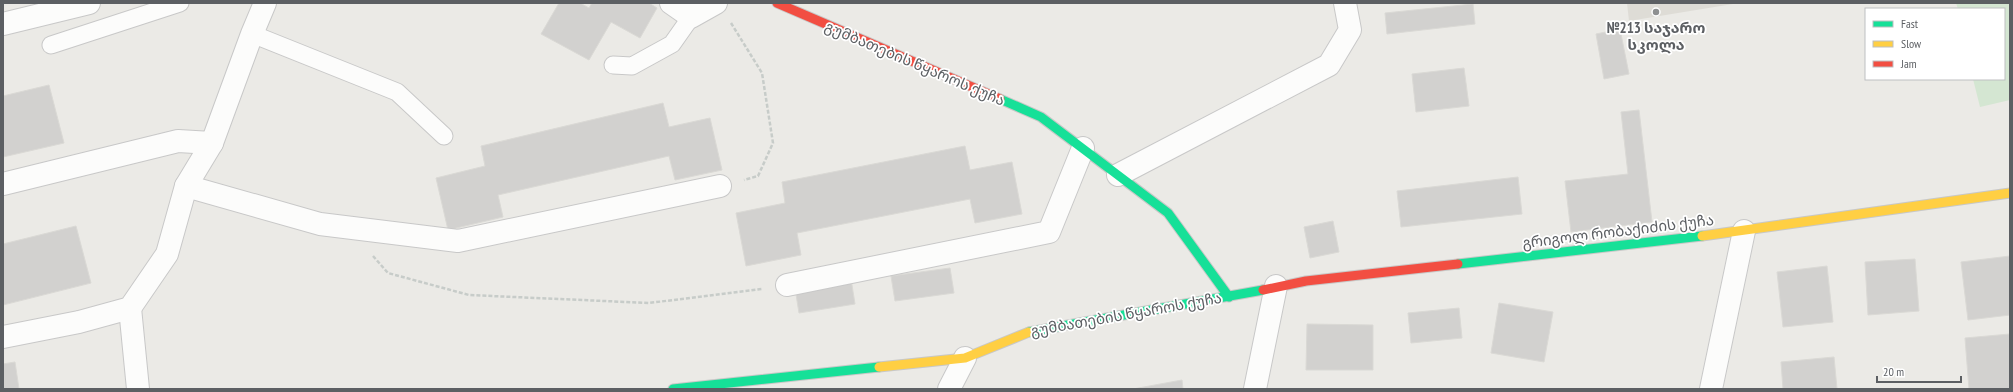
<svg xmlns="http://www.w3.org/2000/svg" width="2013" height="392" font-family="'PT Sans Narrow','Noto Sans Georgian',sans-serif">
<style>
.education{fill:#dedcd6}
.green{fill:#d4e6d2}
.building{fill:#d2d1cf;stroke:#dad9d5}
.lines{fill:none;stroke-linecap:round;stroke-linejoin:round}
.lane-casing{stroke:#c8c8c8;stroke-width:19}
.street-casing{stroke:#c8c8c8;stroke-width:24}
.fast-casing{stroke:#c8c8c7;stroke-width:11}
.slow-casing{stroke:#c8c8c7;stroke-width:11}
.jam-casing{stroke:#c8c8c7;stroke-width:11}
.path{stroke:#c7ccc9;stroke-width:2.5;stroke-dasharray:4 2;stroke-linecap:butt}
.lane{stroke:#fcfcfb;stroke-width:17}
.street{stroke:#fcfcfb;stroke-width:22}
.fast{stroke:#16e098;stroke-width:9}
.slow{stroke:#ffcf43;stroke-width:9}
.jam{stroke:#f24e42;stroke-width:9}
.poi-dot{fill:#8e9091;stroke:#fff;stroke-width:1.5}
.labels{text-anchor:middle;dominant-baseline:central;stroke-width:3.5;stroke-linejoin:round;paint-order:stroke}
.poi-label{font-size:15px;font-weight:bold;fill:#5c5f63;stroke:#fff}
.street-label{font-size:15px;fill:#5c5f63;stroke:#fff}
</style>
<rect width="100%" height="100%" fill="#ebeae6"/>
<!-- education -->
<polygon class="education" points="1627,3 1739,3 1629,21"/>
<!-- green -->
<polygon class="green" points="1956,3 2010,3 2010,100 1980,107 1973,79 2004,79 2004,9 1958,9"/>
<!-- building -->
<g class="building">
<polygon points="559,3 580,3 589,8 592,3 649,3 657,8 640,38 611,22 589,60 541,34"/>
<polygon points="1473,4 1475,24 1387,34 1385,13"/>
<polygon points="1620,29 1629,74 1604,79 1596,34"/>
<polygon points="1464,68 1469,106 1416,112 1412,74"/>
<polygon points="49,85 64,143 3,157 3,96"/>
<polygon points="663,103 669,127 710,118 722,170 675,180 669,156 498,195 503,217 448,230 436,178 485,166 481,146"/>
<polygon points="1639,110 1652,222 1571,232 1565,181 1628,174 1621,112"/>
<polygon points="965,146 970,170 1012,162 1022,214 975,223 970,199 797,233 801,255 746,266 736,213 785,203 782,182"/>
<polygon points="1518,177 1522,214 1401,227 1397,191"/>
<polygon points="1333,221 1339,252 1310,258 1304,227"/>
<polygon points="76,226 91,283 3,305 3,244"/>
<polygon points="2010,256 2010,315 1968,320 1961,262"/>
<polygon points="1915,259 1919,311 1868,315 1865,262"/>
<polygon points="1827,266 1833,322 1783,327 1777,272"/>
<polygon points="950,268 954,293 895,301 891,276"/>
<polygon points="851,279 855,304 799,313 795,288"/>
<polygon points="1499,303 1553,312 1544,362 1491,353"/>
<polygon points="1459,308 1462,338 1411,343 1408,313"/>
<polygon points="1307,324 1373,325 1373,370 1306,370"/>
<polygon points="2010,334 2010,389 1969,389 1965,338"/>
<polygon points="1834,357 1837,389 1783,389 1781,362"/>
<polygon points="15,362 19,389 3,389 3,364"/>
<polygon points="1182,380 1183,389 1133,389"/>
</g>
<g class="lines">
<defs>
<g id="lane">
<polyline points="252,34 397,92 444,136"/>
<polyline points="51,45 180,3"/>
<polyline points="613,65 632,66 672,44 691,17"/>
</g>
<g id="street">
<polyline points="671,3 691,17 716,3"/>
<polyline points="3,24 89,3"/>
<polyline points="1118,175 1329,65 1350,30 1345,3"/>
<polyline points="3,184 178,141 212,143"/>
<polyline points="186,186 320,224 458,241 720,186"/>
<polyline points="787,285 1049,232 1083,148"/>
<polyline points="130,308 138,389"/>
<polyline points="3,337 79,322 130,308 167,254 186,186 212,143 252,34 265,3"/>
<polyline points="949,389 965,358"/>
<polyline points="1255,389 1276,286"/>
<polyline points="1711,389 1744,231"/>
</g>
<g id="fast">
<polyline points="1000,99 1041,117 1168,213 1229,297"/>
<polyline points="1458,264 1702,236"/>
<polyline points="1029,332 1263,290"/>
<polyline points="673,389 879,367"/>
</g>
<g id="slow">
<polyline points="1702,236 2010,193"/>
<polyline points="879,367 965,358 1029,332"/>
</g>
<g id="jam">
<polyline points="777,3 1000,99"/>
<polyline points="1263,290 1306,281 1458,264"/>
</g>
</defs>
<!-- lane casing -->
<use href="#lane" class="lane-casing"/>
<!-- street casing -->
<use href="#street" class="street-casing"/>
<!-- fast casing -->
<use href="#fast" class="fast-casing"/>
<!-- slow casing -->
<use href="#slow" class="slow-casing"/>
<!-- jam casing -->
<use href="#jam" class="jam-casing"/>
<!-- path -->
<g class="path">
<polyline points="731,23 762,73 773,143 758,176 744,180"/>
<polyline points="373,256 388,273 469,295 649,303 762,289"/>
</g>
<!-- lane -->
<use href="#lane" class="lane"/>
<!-- street -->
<use href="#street" class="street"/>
<!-- fast -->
<use href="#fast" class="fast"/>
<!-- slow -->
<use href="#slow" class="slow"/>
<!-- jam -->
<use href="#jam" class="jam"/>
</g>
<!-- markers -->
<circle class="poi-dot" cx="1656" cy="12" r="4"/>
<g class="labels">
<!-- poi labels -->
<g class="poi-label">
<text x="1656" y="27">№213 საჯარო<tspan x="1656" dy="17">სკოლა</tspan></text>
</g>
<!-- street labels -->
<g class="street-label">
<text transform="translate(915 63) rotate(23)">გუმბათების წყაროს ქუჩა</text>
<text transform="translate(1618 231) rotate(-7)">გრიგოლ რობაქიძის ქუჩა</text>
<text transform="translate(1126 314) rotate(-10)">გუმბათების წყაროს ქუჩა</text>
</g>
</g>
<!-- border -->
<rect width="2013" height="392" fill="none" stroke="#5c5f63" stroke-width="8"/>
<!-- legend -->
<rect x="1865" y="8" width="140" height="72" fill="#ffffff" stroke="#bebfc1"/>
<rect x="1873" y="21" width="20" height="6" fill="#16e098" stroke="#bebfc1"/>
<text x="1901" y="28" font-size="12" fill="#5c5f63">Fast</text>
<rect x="1873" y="41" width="20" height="6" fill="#ffcf43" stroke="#bebfc1"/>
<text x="1901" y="48" font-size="12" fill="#5c5f63">Slow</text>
<rect x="1873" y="61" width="20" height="6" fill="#f24e42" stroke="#bebfc1"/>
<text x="1901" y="68" font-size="12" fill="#5c5f63">Jam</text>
<!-- scale -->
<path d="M1877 376v6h84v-6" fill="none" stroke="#5c5f63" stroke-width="2"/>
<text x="1883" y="376" font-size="12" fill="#5c5f63" stroke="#ffffff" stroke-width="3" paint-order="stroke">20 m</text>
</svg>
